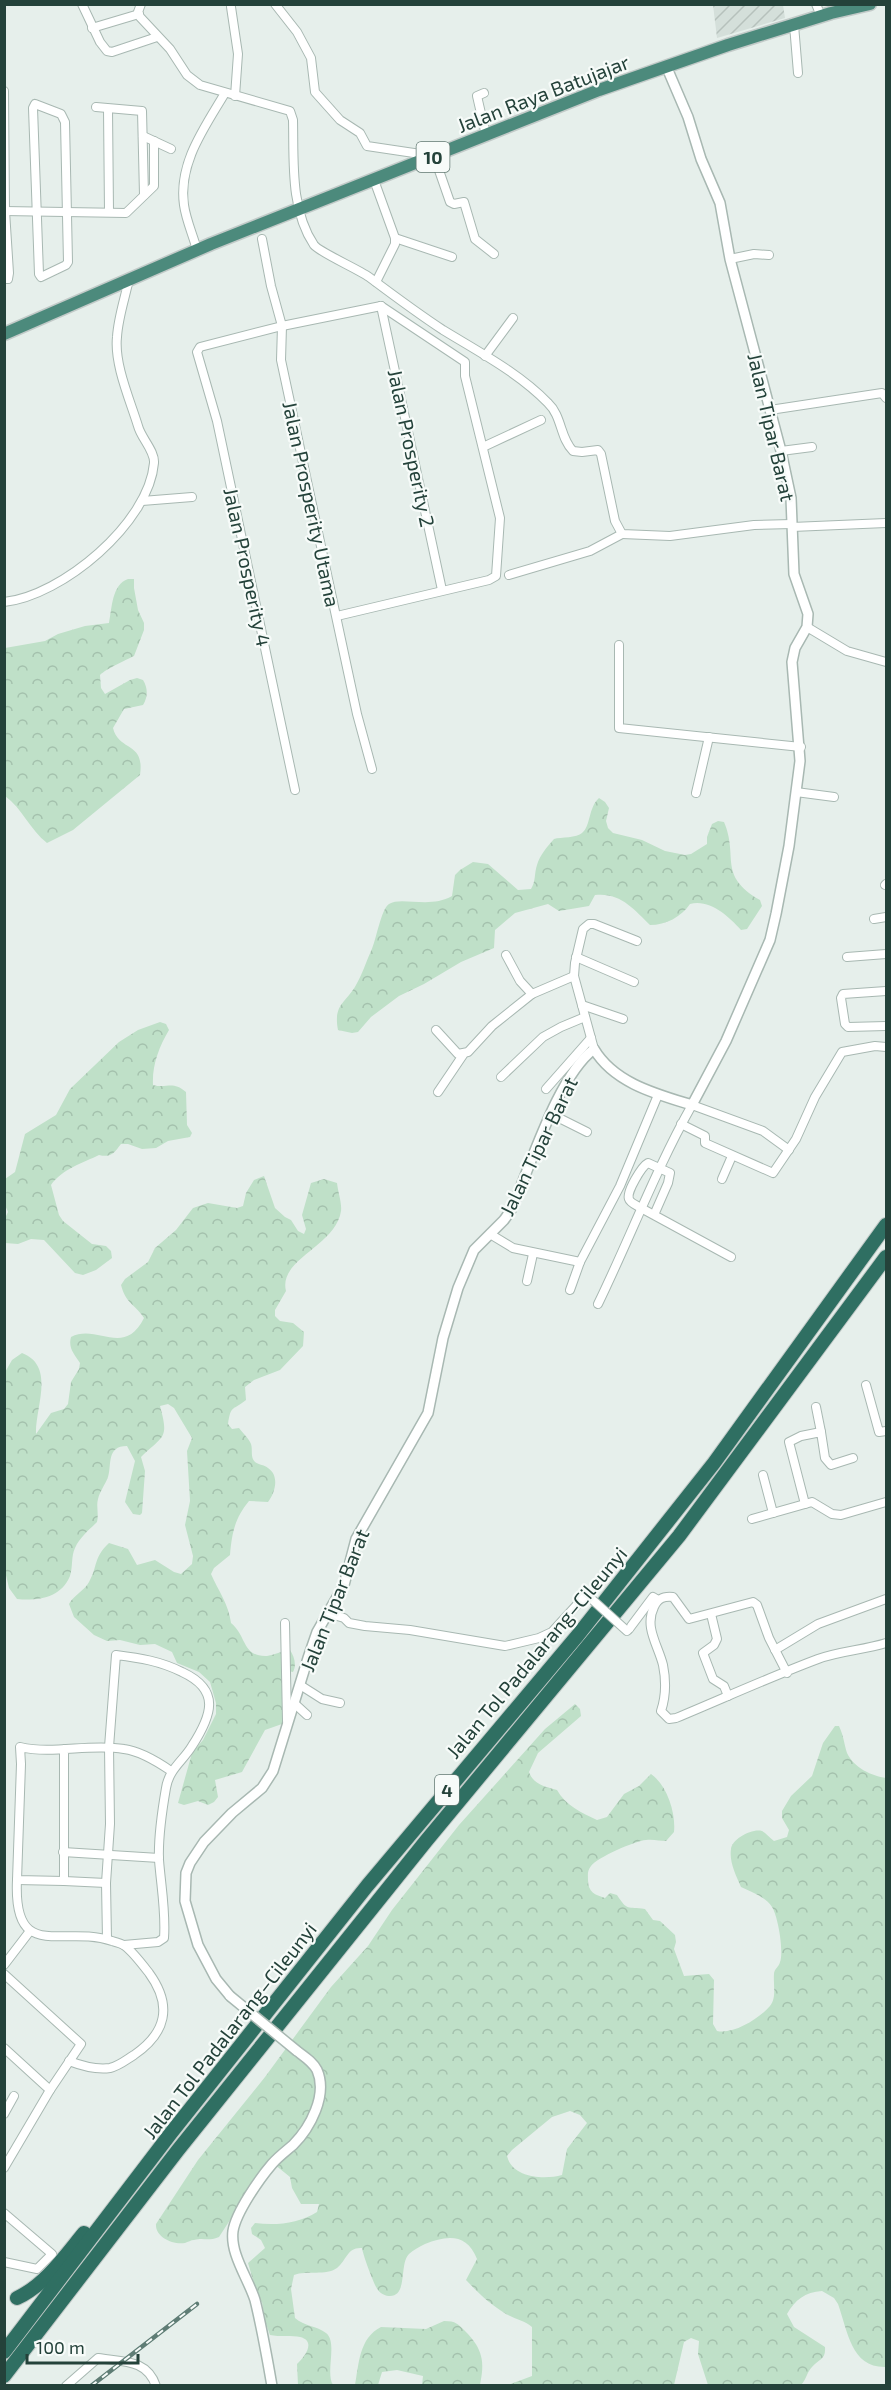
<svg xmlns="http://www.w3.org/2000/svg" width="891" height="2390" font-family="'Exo 2',sans-serif">
<style>
.industrial{fill:url(#industrial-furrows)}
.forest{fill:url(#forest-crowns);fill-rule:evenodd}
.lines{fill:none;stroke-linecap:round;stroke-linejoin:round}
.minor-casing{stroke:#a8b8b2;stroke-width:10}
.tertiary-casing{stroke:#a8b8b2;stroke-width:12}
.trunk-casing{stroke:#c2cac8;stroke-width:15}
.motorway-casing{stroke:#c2cac8;stroke-width:16}
.minor{stroke:#fff;stroke-width:8}
.tertiary{stroke:#fff;stroke-width:9}
.trunk{stroke:#4c8a7c;stroke-width:12}
.motorway{stroke:#2f6f62;stroke-width:14}
.rail-casing{stroke:#5f7d75;stroke-width:4.5}
.rail{stroke:#f7fbf9;stroke-width:2;stroke-dasharray:7;stroke-linecap:butt}
.minor-bridge-casing{stroke:#a8b8b2;stroke-width:10;stroke-linecap:butt}
.tertiary-bridge-casing{stroke:#a8b8b2;stroke-width:12;stroke-linecap:butt}
.minor-bridge{stroke:#fff;stroke-width:8}
.tertiary-bridge{stroke:#fff;stroke-width:9}
.labels{text-anchor:middle;dominant-baseline:central;stroke-width:4.5;stroke-linejoin:round;paint-order:stroke}
.shield{fill:#f7fbf9;stroke:#637a73;stroke-width:1.5}
.shield-label{font-size:18px;font-weight:bold;fill:#24423a}
.street-label{font-size:20px;fill:#24423a;stroke:#f7fbf9}
</style>
<defs>
<pattern id="industrial-furrows" width="10" height="10" patternUnits="userSpaceOnUse" patternTransform="scale(1.5)"><rect width="10" height="10" fill="#d4dfda"/><path d="M-1 1l2-2M0 10L10 0M9 11l2-2" fill="none" stroke="#b6c1bc"/></pattern>
<pattern id="forest-crowns" width="20" height="18" patternUnits="userSpaceOnUse" patternTransform="scale(1.5)"><rect width="20" height="18" fill="#bfe0c8"/><path d="M2 6a3 3 0 1 1 6 0M12 15a3 3 0 1 1 6 0" fill="none" stroke="#a4c1ad"/></pattern>
</defs>
<rect width="100%" height="100%" fill="#e6efeb"/>
<!-- industrial -->
<polygon class="industrial" points="713,5 783,5 785,18 717,38"/>
<!-- forest -->
<g class="forest">
<path d="M128 579H134V588L138 610 144 623V630L134 656C126 660 106 669 100 675L101 688 105 694 130 680 137 678 143 680C148 688 148 697 143 705L124 709 113 728C119 752 145 741 140 775L73 830 47 843C30 830 22 808 5 796V648L45 641 58 634 85 626 109 623C112 608 112 584 128 579Z"/>
<path d="M599 798 605 802 609 808 606 821 608 828 613 833 642 840 665 851 685 855 691 854 707 844V837L712 824 718 821 724 822C739 857 717 875 760 900L762 906 747 929 741 930C728 916 710 899 690 904 681 917 666 925 650 925 634 909 620 892 595 895L589 906 559 911 548 904 515 913 495 930 494 948 461 962 424 984 399 996 371 1017 358 1032 352 1033 338 1030C333 1004 346 1003 356 985 362 975 366 962 371 951 376 941 381 909 389 904 401 896 430 909 452 896L455 875 460 870 473 862 488 864 518 890 531 889C536 881 534 874 537 865 540 855 547 847 554 839 561 837 577 838 582 833 591 826 588 808 599 798Z"/>
<path d="M160 1022 166 1024 169 1030C159 1047 152 1065 153 1085 167 1089 172 1080 186 1092L187 1125 192 1133 190 1137 168 1141 156 1148 142 1149 128 1144H121C114 1153 111 1158 99 1155 83 1163 62 1169 51 1185L59 1215 63 1221 92 1244 106 1246 111 1251 112 1258 96 1270 83 1275 75 1273 44 1240 31 1239 18 1244 5 1243V1218L8 1212 5 1205V1179L15 1172 25 1134 56 1115 70 1089 119 1042 138 1030Z"/>
<path d="M264 1176 275 1208 285 1217 291 1220 298 1231 304 1234 306 1229 302 1215 311 1183 324 1179 337 1183C338 1192 342 1203 341 1211 336 1246 278 1259 286 1291L275 1310V1316L280 1321 293 1323 304 1332 303 1346 280 1370 254 1380 245 1387 246 1400C233 1411 231 1404 228 1424L232 1429 239 1428C243 1433 249 1439 251 1444 253 1450 250 1457 255 1462 259 1465 265 1465 268 1468 280 1476 275 1493 268 1502L249 1501C235 1518 232 1532 230 1555L214 1568 211 1574C218 1590 229 1605 231 1623 247 1636 242 1657 267 1656 274 1655 282 1651 290 1650 294 1656 297 1665 293 1672L288 1671 282 1679V1724L265 1730 242 1772 215 1780 218 1797 214 1802 208 1805 198 1801 184 1805 178 1803 192 1753 203 1740 216 1714V1703L210 1682 199 1672 177 1663 172 1652 155 1644 140 1645 120 1640 107 1641 94 1635 74 1617 69 1604C74 1595 84 1591 89 1582 98 1566 93 1558 109 1543L128 1549 137 1565 155 1560 174 1572 181 1574 192 1564 193 1556 185 1525 190 1501 187 1451 192 1438 174 1408 168 1404 160 1406C169 1439 164 1435 141 1457L145 1471 142 1513 140 1515 133 1514 125 1502 135 1461 127 1446C106 1446 112 1465 108 1477 105 1485 100 1491 98 1499 96 1506 99 1514 97 1522 89 1530 80 1537 75 1548 71 1556 73 1567 70 1576 61 1598 38 1601 17 1599L9 1588 5 1571 4 1374 12 1360 22 1353C56 1366 35 1407 36 1434L51 1413 64 1409 68 1404 71 1382 79 1369 80 1363C74 1354 68 1348 71 1337 97 1323 124 1358 144 1318 134 1303 126 1304 121 1285L125 1279 148 1262 155 1248 176 1230 193 1208 208 1203 237 1208 243 1206 246 1193 254 1180Z"/>
<path d="M575 1704 580 1709 581 1716 538 1753 529 1772C533 1784 545 1787 557 1790 565 1805 582 1813 597 1820L607 1817 624 1794 639 1786 651 1774C667 1785 676 1813 674 1832L666 1841C660 1841 653 1839 646 1840 635 1841 598 1857 591 1866 587 1871 588 1875 588 1880 588 1892 595 1895 605 1898L610 1893 617 1895C628 1912 627 1906 645 1909L653 1920 660 1921 675 1935 676 1942 674 1949 684 1976 709 1974 714 1980 713 2024 717 2031C733 2035 760 2018 770 2006 777 1997 773 1985 774 1974 774 1969 779 1967 780 1962 784 1952 778 1916 772 1907 766 1897 751 1892 741 1887 736 1875 729 1862 731 1849 732 1839 752 1828 762 1831 766 1833 770 1838 774 1841L787 1837 789 1830 782 1818V1811L791 1796 812 1776 823 1743 835 1726H839C844 1737 844 1744 847 1753 854 1768 872 1776 886 1778V2367C851 2368 848 2332 838 2304L834 2298 822 2291C805 2292 795 2300 787 2314L794 2327 825 2347C826 2360 819 2359 812 2367 807 2372 806 2380 801 2385H708L698 2354 699 2341 691 2338 684 2342 674 2385H508L532 2376V2327C525 2321 515 2319 506 2314 490 2304 479 2294 466 2280L477 2259C467 2233 447 2235 425 2244 419 2247 413 2250 409 2254 399 2264 408 2296 390 2296 386 2296 381 2294 378 2290 374 2285 363 2255 362 2248 347 2247 347 2260 337 2268 326 2276 307 2270 294 2275L291 2289 295 2318C304 2326 317 2326 326 2333 338 2342 325 2372 333 2385H298L297 2364C304 2358 317 2341 300 2337 293 2335 279 2337 270 2335L265 2321 262 2302 259 2300 248 2263 265 2248 261 2240 252 2234 251 2228 255 2223C277 2226 299 2223 317 2212L319 2204H301L292 2188 290 2177 269 2160 219 2237C206 2242 205 2237 194 2240 191 2240 188 2242 185 2243 172 2245 155 2237 156 2224L198 2160 265 2077 331 1987 368 1946 392 1910 459 1825 545 1729ZM570 2111 580 2115 587 2123 567 2149 562 2175C544 2180 512 2178 507 2156L512 2150 552 2117Z"/>
<path d="M444 2321C456 2321 458 2324 465 2331 483 2349 485 2362 480 2385H422L423 2376 397 2370 382 2372 378 2385H355C359 2364 359 2338 381 2327L426 2329Z"/>
</g>
<g class="lines">
<defs>
<g id="minor">
<polyline points="82,4 100,42 107,51 112,52 157,37"/>
<path d="M141 4 138 12 140 17 170 49 187 75 200 85 290 111 293 120C294 161 290 209 314 245 319 252 358 269 369 277 393 295 417 313 443 330 479 352 519 373 548 403 562 416 560 438 573 451L582 452 598 450 601 454 615 521 622 534 670 536 754 525 792 524"/>
<polyline points="275,4 297,32 311,58 315,92 340,120 360,133 367,146 434,156 450,202 454,204 464,202 475,239 494,254"/>
<polyline points="816,4 821,16"/>
<polyline points="231,7 238,54 235,96"/>
<polyline points="794,25 798,73"/>
<polyline points="92,28 139,14"/>
<polyline points="4,91 5,211 9,273 8,279 4,279"/>
<polyline points="484,93 477,96 486,135"/>
<polygon points="35,104 61,114 65,122 68,262 66,265 41,277 39,274 33,108"/>
<polyline points="96,107 142,111 144,195"/>
<polyline points="108,109 109,212"/>
<polyline points="143,136 171,149"/>
<polyline points="374,180 395,238 395,244 376,282"/>
<polyline points="4,211 126,213 154,186 154,141"/>
<polyline points="395,238 452,257"/>
<polyline points="262,239 271,286 282,326 281,360 357,714 372,769"/>
<path d="M197 250C193 235 186 220 184 205 178 163 205 127 225 93"/>
<polyline points="730,259 754,254 769,255"/>
<polyline points="381,306 442,590"/>
<polyline points="485,356 513,318"/>
<polyline points="770,410 882,393 886,398"/>
<polyline points="483,447 541,420"/>
<polyline points="781,451 812,447"/>
<polyline points="142,501 192,497"/>
<polyline points="792,527 886,523"/>
<polyline points="509,575 590,551 622,534"/>
<path d="M4 602C62 596 149 523 154 463 155 451 141 438 138 426 130 400 114 364 117 337 118 318 125 298 129 279"/>
<polyline points="337,616 489,580 496,576 500,518 465,376 465,362 381,306"/>
<polyline points="807,627 847,651 886,662"/>
<polyline points="619,645 619,728 801,747"/>
<polyline points="295,790 217,421 197,352 200,347 282,326 381,306"/>
<polyline points="796,792 834,797"/>
<polyline points="696,793 709,737"/>
<polyline points="885,885 886,884"/>
<polyline points="874,919 886,917"/>
<polyline points="506,955 520,981 532,994 574,976"/>
<polyline points="576,957 634,982"/>
<polyline points="847,957 886,954"/>
<polyline points="886,991 843,994 841,998 845,1024 848,1027 886,1026"/>
<polyline points="582,1005 623,1019"/>
<polyline points="436,1030 458,1054 468,1052 492,1026 532,994"/>
<polyline points="594,1049 574,976 575,963 583,929 589,924 594,924 637,941"/>
<polyline points="501,1077 543,1037 561,1027 585,1017"/>
<polyline points="546,1089 591,1038"/>
<polyline points="438,1092 463,1055"/>
<polyline points="551,1114 587,1132"/>
<polyline points="681,1124 705,1136 705,1143 773,1173 796,1139 815,1097 842,1052 875,1046 886,1047"/>
<polyline points="722,1179 732,1156"/>
<path d="M654 1215 668 1183 670 1173 648 1163C642 1166 626 1192 629 1199 630 1203 638 1206 641 1208L731 1257"/>
<polyline points="490,1234 513,1248 580,1262"/>
<polyline points="527,1281 533,1254"/>
<polyline points="570,1290 580,1262 620,1186 658,1095"/>
<path d="M598 1304C630 1238 656 1169 692 1105L763 1131 789 1150"/>
<polyline points="866,1385 879,1432 886,1431"/>
<polyline points="816,1407 821,1432"/>
<polyline points="763,1475 773,1513"/>
<polyline points="805,1504 789,1442 801,1436 821,1432 825,1458 831,1465 853,1458"/>
<polyline points="752,1519 812,1502 832,1514 841,1515 886,1502"/>
<polyline points="327,1613 344,1618 349,1623 365,1626 410,1630 505,1646 539,1638 552,1632 585,1596"/>
<polyline points="711,1614 717,1639 714,1645 703,1653 713,1679 724,1686 728,1696"/>
<polyline points="285,1623 287,1721"/>
<polyline points="629,1629 653,1597 658,1600"/>
<polyline points="775,1650 818,1624 886,1599"/>
<path d="M787 1673 769 1638 757 1605 753 1602 689 1619 673 1597C664 1596 658 1598 654 1607 644 1627 658 1645 663 1665 666 1680 666 1696 661 1711L669 1719 676 1718C724 1698 770 1677 818 1659 840 1651 864 1650 886 1643"/>
<polyline points="300,1685 322,1699 340,1703"/>
<polyline points="295,1704 307,1715"/>
<path d="M64 1749V1881L17 1880 21 1764 20 1747C54 1755 89 1743 124 1749 139 1751 158 1762 171 1771"/>
<polyline points="63,1852 159,1858"/>
<path d="M17 1880C13 1964 63 1924 112 1941 116 1942 121 1943 125 1946 133 1952 142 1964 149 1973 173 2006 166 2033 134 2055 126 2060 119 2066 110 2068 96 2070 82 2066 69 2061"/>
<polyline points="64,1881 106,1883"/>
<path d="M107 1939 106 1883 110 1824 109 1747 116 1655C140 1658 160 1661 182 1672 221 1690 212 1715 192 1746 183 1761 169 1769 166 1788 162 1811 158 1836 159 1860 161 1886 166 1912 164 1938L158 1942 124 1945"/>
<polyline points="4,1965 30,1931"/>
<polyline points="4,1974 81,2044 50,2090 4,2168"/>
<polyline points="4,2048 50,2090"/>
<polyline points="4,2114 14,2096"/>
<polyline points="4,2213 52,2254 37,2269 4,2262"/>
<path d="M66 2386 98 2358C123 2362 147 2359 156 2386"/>
</g>
<g id="tertiary">
<path d="M230 1996 216 1979 198 1945 185 1901 186 1873 190 1863 204 1842 232 1813 262 1788 273 1771 308 1658 317 1632 344 1585 356 1539 428 1413 443 1338 458 1288 474 1250 504 1220 511 1210C531 1166 557 1077 594 1049 614 1083 656 1094 692 1105L726 1041 770 940 776 914 789 846 800 761 792 662 795 648 807 627 808 614 794 574 791 498 781 451 730 259 720 203 701 159 688 117 667 68"/>
<path d="M272 2386C267 2357 262 2328 255 2300 248 2278 230 2254 233 2231 236 2212 260 2178 272 2164 278 2157 286 2151 293 2145 310 2128 328 2095 317 2070 313 2062 305 2057 297 2051"/>
</g>
<polyline id="trunk" points="4,334 211,244 599,90 728,45 831,13 870,4"/>
<g id="motorway">
<path d="M17 2298C45 2285 65 2256 84 2233"/>
<polyline points="4,2352 171,2133 367,1886 578,1635 714,1463 886,1225"/>
<polyline points="4,2376 178,2150 426,1841 679,1536 886,1257"/>
</g>
</defs>
<!-- minor casing -->
<use href="#minor" class="minor-casing"/>
<!-- tertiary casing -->
<use href="#tertiary" class="tertiary-casing"/>
<!-- trunk casing -->
<use href="#trunk" class="trunk-casing"/>
<!-- motorway casing -->
<use href="#motorway" class="motorway-casing"/>
<!-- minor -->
<use href="#minor" class="minor"/>
<!-- tertiary -->
<use href="#tertiary" class="tertiary"/>
<!-- trunk -->
<use href="#trunk" class="trunk"/>
<!-- motorway -->
<use href="#motorway" class="motorway"/>
<defs>
<polyline id="rail" points="91,2386 197,2304"/>
</defs>
<!-- rail casing -->
<use href="#rail" class="rail-casing"/>
<!-- rail -->
<use href="#rail" class="rail"/>
<defs>
<polyline id="minor-bridge" points="585,1596 586,1594 627,1631 629,1629"/>
<polyline id="tertiary-bridge" points="230,1996 297,2051"/>
</defs>
<!-- minor-bridge casing -->
<use href="#minor-bridge" class="minor-bridge-casing"/>
<!-- tertiary-bridge casing -->
<use href="#tertiary-bridge" class="tertiary-bridge-casing"/>
<!-- minor-bridge -->
<use href="#minor-bridge" class="minor-bridge"/>
<!-- tertiary-bridge -->
<use href="#tertiary-bridge" class="tertiary-bridge"/>
</g>
<g class="labels">
<!-- shield labels -->
<g class="shield">
<rect x="416.5" y="142" width="33" height="30" rx="4.5"/>
<rect x="435" y="1775" width="24" height="30" rx="4.5"/>
</g>
<g class="shield-label">
<text x="433" y="157">10</text>
<text x="447" y="1790">4</text>
</g>
<!-- street labels -->
<g class="street-label">
<text transform="translate(543 93) rotate(-21)">Jalan Raya Batujajar</text>
<text transform="translate(772 427) rotate(77)">Jalan Tipar Barat</text>
<text transform="translate(412 448) rotate(78)">Jalan Prosperity 2</text>
<text transform="translate(312 504) rotate(78)">Jalan Prosperity Utama</text>
<text transform="translate(248 567) rotate(78)">Jalan Prosperity 4</text>
<text transform="translate(538 1146) rotate(-64)">Jalan Tipar Barat</text>
<text transform="translate(334 1600) rotate(-68)">Jalan Tipar Barat</text>
<text transform="translate(536 1652) rotate(-50)">Jalan Tol Padalarang–Cileunyi</text>
<text transform="translate(229 2030) rotate(-52)">Jalan Tol Padalarang–Cileunyi</text>
</g>
</g>
<!-- border -->
<rect width="891" height="2390" fill="none" stroke="#24423a" stroke-width="12"/>
<!-- scale -->
<path d="M27 2354v9h111v-9" fill="none" stroke="#24423a" stroke-width="3"/>
<text x="36" y="2354" font-size="18" fill="#24423a" stroke="#f7fbf9" stroke-width="4.5" paint-order="stroke">100 m</text>
</svg>
